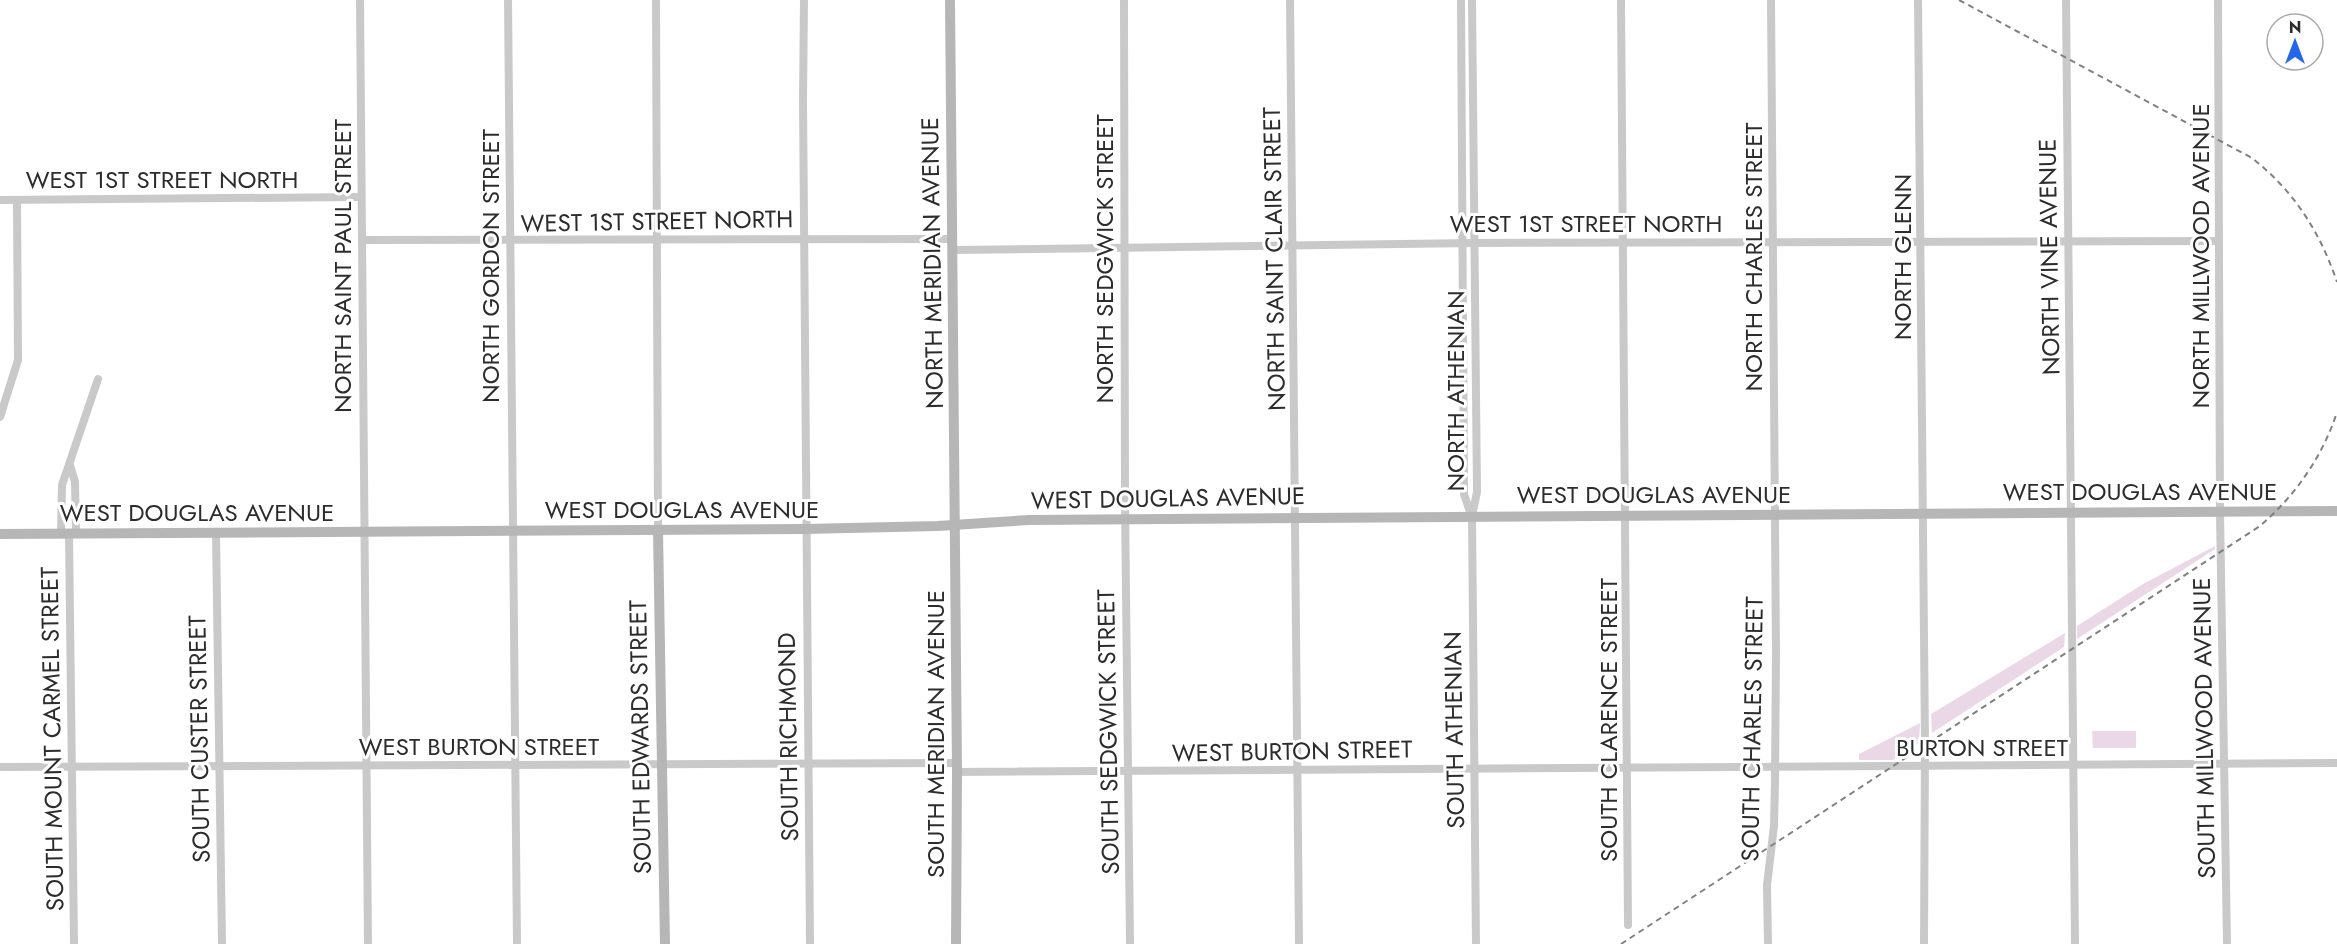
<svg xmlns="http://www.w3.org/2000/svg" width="2337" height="944" font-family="Jost,sans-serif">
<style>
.green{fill:#ebd8e7}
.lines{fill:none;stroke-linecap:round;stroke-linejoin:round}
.street{stroke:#c9c9c9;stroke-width:8}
.secondary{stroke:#b6b6b6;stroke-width:10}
.rail{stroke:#818181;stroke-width:2;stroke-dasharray:6 4.5;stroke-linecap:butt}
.labels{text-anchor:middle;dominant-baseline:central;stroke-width:6;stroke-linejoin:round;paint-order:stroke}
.street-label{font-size:24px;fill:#2c2c2c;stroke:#fff}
</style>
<rect width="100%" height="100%" fill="#fff"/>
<!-- green -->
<g class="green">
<polygon points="2215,546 2215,549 2077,639 2077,626 2143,584"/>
<polygon points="2065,633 2064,647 1932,733 1931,714"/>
<polygon points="1920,723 1919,743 1893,760 1859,760 1859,754"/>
<polygon points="2092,731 2136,731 2136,748 2093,748"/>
</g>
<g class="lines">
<!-- street -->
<g class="street">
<polyline points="360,0 368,944"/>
<polyline points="508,0 517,944"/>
<polyline points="656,0 658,530"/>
<polyline points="804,0 803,101 810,944"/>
<polyline points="1124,0 1125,503 1130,944"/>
<polyline points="1290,0 1299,944"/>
<polyline points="1461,0 1464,494 1471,515"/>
<polyline points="1472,0 1477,492 1472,516 1476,944"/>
<polyline points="1621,0 1628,925"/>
<polyline points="1918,0 1925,744 1924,944"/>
<polyline points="2066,0 2075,944"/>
<polyline points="2218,0 2220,512 2227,944"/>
<polyline points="0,200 361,197"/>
<polyline points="362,240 953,239"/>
<polyline points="953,250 1474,243 2219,241"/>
<polyline points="0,417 18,360 17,200"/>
<polyline points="70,465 75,482 76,534"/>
<polyline points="216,533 222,944"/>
<polyline points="61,534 62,485 98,379"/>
<polyline points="69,534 74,944"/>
<polyline points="0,767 957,763"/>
<polyline points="957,772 2337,763"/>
<polyline points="1768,944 1767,885 1774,826 1775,781 1776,654 1771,0"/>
</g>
<!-- secondary -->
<g class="secondary">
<polyline points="950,0 957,772 956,944"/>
<polyline points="658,530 665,944"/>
<polyline points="0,534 805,529 938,526 1029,520 2337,511"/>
</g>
<!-- rail -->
<g class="rail">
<path d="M1959 0 2252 158C2294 191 2320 232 2337 282"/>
<path d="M1621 944 2260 526C2295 496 2323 456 2337 412"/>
</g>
</g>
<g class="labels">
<!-- street labels -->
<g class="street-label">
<text x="162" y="179">WEST 1ST STREET NORTH</text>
<text transform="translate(657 221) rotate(-1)">WEST 1ST STREET NORTH</text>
<text x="1586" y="223">WEST 1ST STREET NORTH</text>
<text transform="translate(2200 256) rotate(-90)">NORTH MILLWOOD AVENUE</text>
<text transform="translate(1753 257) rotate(-90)">NORTH CHARLES STREET</text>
<text transform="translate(1902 257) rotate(-90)">NORTH GLENN</text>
<text transform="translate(2049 257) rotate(-91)">NORTH VINE AVENUE</text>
<text transform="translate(1104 259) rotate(-90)">NORTH SEDGWICK STREET</text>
<text transform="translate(1274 259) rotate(-91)">NORTH SAINT CLAIR STREET</text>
<text transform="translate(932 263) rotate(-91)">NORTH MERIDIAN AVENUE</text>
<text transform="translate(342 266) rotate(-90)">NORTH SAINT PAUL STREET</text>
<text transform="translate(490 266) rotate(-90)">NORTH GORDON STREET</text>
<text transform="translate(1455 391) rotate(-90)">NORTH ATHENIAN</text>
<text x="2140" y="491">WEST DOUGLAS AVENUE</text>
<text x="1654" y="494">WEST DOUGLAS AVENUE</text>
<text transform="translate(1168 498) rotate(-1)">WEST DOUGLAS AVENUE</text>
<text x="682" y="509">WEST DOUGLAS AVENUE</text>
<text x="197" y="512">WEST DOUGLAS AVENUE</text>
<text transform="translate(1608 720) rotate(-90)">SOUTH CLARENCE STREET</text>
<text transform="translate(2204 728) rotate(-91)">SOUTH MILLWOOD AVENUE</text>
<text transform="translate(1752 729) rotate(-89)">SOUTH CHARLES STREET</text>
<text transform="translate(1454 730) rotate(-91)">SOUTH ATHENIAN</text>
<text transform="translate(1108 732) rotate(-91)">SOUTH SEDGWICK STREET</text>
<text transform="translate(935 734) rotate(-90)">SOUTH MERIDIAN AVENUE</text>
<text transform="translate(640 737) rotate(-91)">SOUTH EDWARDS STREET</text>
<text transform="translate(788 737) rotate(-91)">SOUTH RICHMOND</text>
<text transform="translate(52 739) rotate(-91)">SOUTH MOUNT CARMEL STREET</text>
<text transform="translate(199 739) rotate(-91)">SOUTH CUSTER STREET</text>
<text x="479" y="746">WEST BURTON STREET</text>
<text x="1982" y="747">BURTON STREET</text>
<text transform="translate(1292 751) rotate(-1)">WEST BURTON STREET</text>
</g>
</g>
<!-- north arrow -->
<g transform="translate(2295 42)"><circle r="28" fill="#ffffff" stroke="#ababab" stroke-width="1.5"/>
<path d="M0-4.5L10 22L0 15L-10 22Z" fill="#2467ed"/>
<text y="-9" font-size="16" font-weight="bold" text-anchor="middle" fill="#2c2c2c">N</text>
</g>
</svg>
